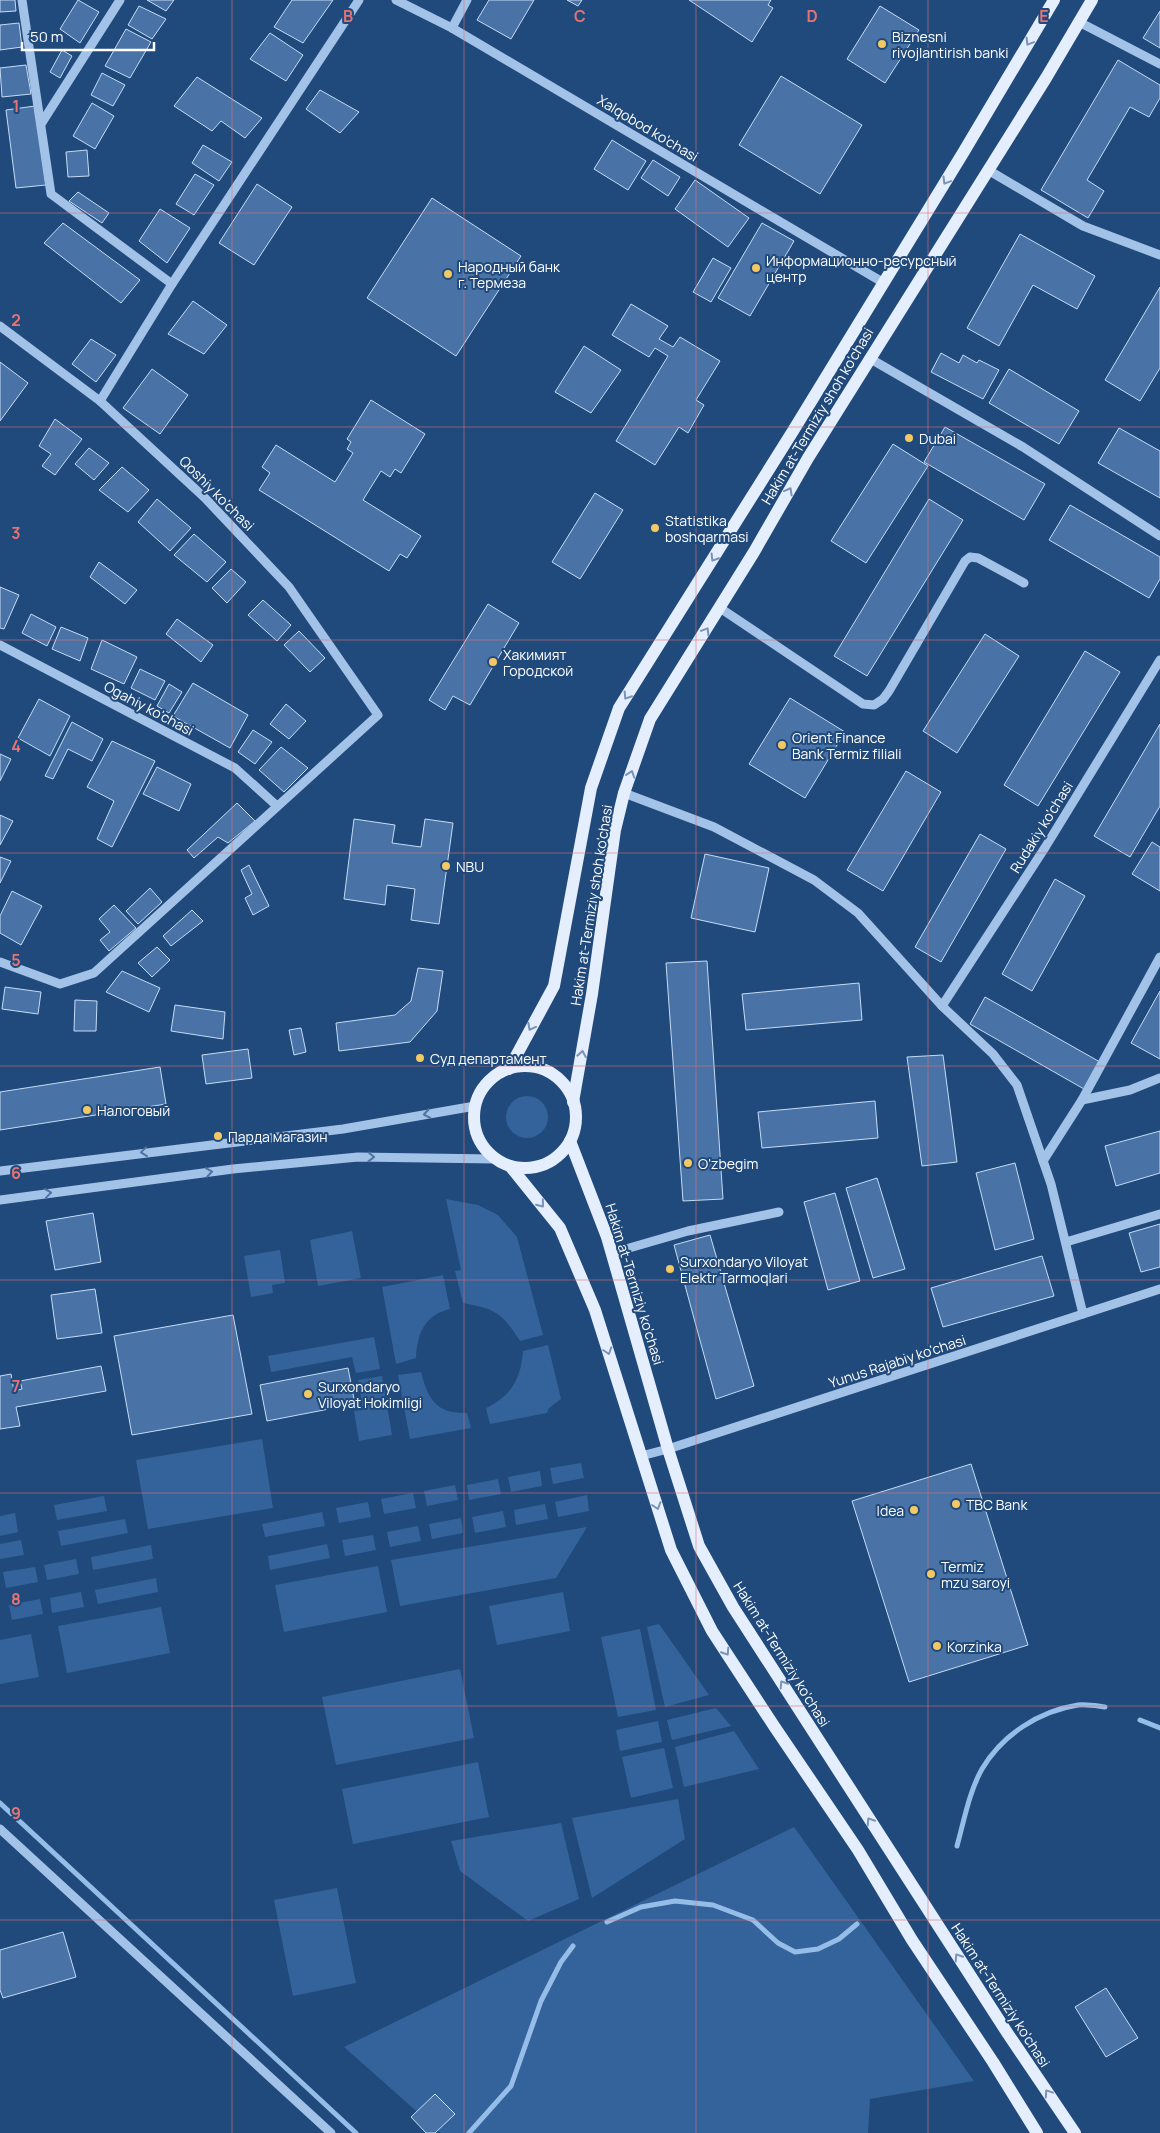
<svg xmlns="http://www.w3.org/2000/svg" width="1160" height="2133" font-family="Manrope,sans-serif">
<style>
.green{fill:#33639a}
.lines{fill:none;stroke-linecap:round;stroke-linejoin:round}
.stream{stroke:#96bde8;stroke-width:5}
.building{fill:#4973a6;stroke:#c6dcf5}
.minor{stroke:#a3c2e7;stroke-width:9}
.major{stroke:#e4eefd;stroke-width:12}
.oneway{stroke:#7893b6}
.oneway2{stroke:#4e73a1}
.grid{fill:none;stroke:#e47373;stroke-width:1;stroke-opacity:0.55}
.poi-dot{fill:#f4c863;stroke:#20497c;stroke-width:2}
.labels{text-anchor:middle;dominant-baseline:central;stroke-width:4;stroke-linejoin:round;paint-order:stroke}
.poi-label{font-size:14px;fill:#fff;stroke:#20497c;text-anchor:start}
.street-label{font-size:14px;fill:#fff;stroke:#20497c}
.grid-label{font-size:16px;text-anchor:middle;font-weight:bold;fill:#e47373;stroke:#20497c;stroke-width:4;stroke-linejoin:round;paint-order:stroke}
</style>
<rect width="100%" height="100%" fill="#20497c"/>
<!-- green -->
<g class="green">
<circle cx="527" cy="1117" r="21"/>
<path d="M446 1199 478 1205 498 1215 517 1237 543 1335 520 1341C502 1313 496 1309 463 1303L455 1271 461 1270Z"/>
<polygon points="352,1231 361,1278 318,1286 310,1240"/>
<polygon points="280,1250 285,1283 272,1285 273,1293 251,1297 244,1256"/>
<path d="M443 1275 450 1309C425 1315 417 1333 416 1358L396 1364 382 1287Z"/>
<polygon points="374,1337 380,1369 356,1373 352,1357 271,1372 268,1356"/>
<path d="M548 1345 561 1399 549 1408 547 1413 490 1424 486 1408C511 1396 521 1379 523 1351Z"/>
<path d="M421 1372C428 1399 436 1414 467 1413L471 1428 410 1439 398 1375Z"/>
<polygon points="382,1376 392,1435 359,1441 354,1411 363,1410 358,1380"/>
<polygon points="262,1439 273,1508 148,1529 136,1460"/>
<polygon points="581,1463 584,1478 553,1484 550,1468"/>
<polygon points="540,1471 542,1486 511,1492 508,1477"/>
<polygon points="498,1479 501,1494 469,1500 467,1485"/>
<polygon points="455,1485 458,1500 427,1506 424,1491"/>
<polygon points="413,1493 416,1508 384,1514 381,1499"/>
<polygon points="587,1495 589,1511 558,1517 555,1502"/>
<polygon points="104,1496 107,1511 57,1520 54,1505"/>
<polygon points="368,1502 371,1517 339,1523 336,1508"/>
<polygon points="545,1504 548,1519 516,1525 514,1510"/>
<polygon points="503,1511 506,1527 475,1533 472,1517"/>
<polygon points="322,1512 325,1526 265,1537 262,1524"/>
<polygon points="15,1513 18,1532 0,1536 0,1516"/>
<polygon points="461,1518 463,1533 432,1539 429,1524"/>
<polygon points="125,1519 128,1533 61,1546 58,1531"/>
<polygon points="418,1526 421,1541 390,1547 387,1532"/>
<polygon points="587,1527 556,1578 400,1606 391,1560"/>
<polygon points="373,1535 376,1550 345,1556 342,1540"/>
<polygon points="21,1540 24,1555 0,1559 0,1544"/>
<polygon points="327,1544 330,1558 270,1570 268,1556"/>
<polygon points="151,1545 153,1559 93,1570 91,1557"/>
<polygon points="76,1559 79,1574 47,1580 44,1565"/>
<polygon points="378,1566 387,1612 284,1632 275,1585"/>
<polygon points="35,1567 38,1582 6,1588 3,1572"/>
<polygon points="156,1578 158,1592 98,1604 95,1590"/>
<polygon points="81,1592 84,1607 52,1613 50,1598"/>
<polygon points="563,1592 570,1631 497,1645 489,1606"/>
<polygon points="40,1599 43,1614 12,1620 9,1605"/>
<polygon points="161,1607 170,1653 67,1673 58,1626"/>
<polygon points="659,1624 709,1695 665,1707 647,1627"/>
<polygon points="640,1629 656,1710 618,1717 601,1637"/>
<polygon points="31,1634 39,1677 0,1684 0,1640"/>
<polygon points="460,1669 474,1738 336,1765 322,1697"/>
<polygon points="716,1708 731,1726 672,1740 667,1720"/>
<polygon points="658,1721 662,1742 620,1751 616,1730"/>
<polygon points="734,1731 759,1769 684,1787 675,1747"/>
<polygon points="664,1748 673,1788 631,1798 622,1757"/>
<polygon points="478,1762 489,1817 353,1844 342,1789"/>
<polygon points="678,1799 685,1839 592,1898 572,1818"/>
<polygon points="561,1823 579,1899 528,1921 460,1871 451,1841"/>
<polygon points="794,1827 974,2081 870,2099 868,2133 441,2133 344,2047"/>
<polygon points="337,1888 356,1983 293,1996 274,1900"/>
</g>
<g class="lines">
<!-- stream -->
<g class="stream">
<polyline points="1140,1720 1160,1728"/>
<polyline points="0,1803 356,2133"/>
<path d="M957 1846C964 1821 969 1792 982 1769 1002 1735 1039 1711 1078 1705 1087 1704 1097 1706 1105 1707"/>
<polyline points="607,1922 641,1907 675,1901 713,1905 753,1920 778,1943 795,1952 818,1949 839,1939 857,1924"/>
<polyline points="469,2133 511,2086 541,2001 561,1962 573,1946"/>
</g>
</g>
<!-- building -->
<g class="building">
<polygon points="0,0 15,0 16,11 0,12"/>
<polygon points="78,0 99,12 80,43 60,29"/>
<polygon points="147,0 174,0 166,11"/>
<polygon points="292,0 333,0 303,43 274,27"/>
<polygon points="489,0 534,0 511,39 477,20"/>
<polygon points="567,0 582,0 578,6"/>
<polygon points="689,0 771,0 768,5 773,8 752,42"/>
<polygon points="139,6 166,19 152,39 128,25"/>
<polygon points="880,6 919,30 885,83 847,59"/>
<polygon points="1160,11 1160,48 1143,38"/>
<polygon points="19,23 22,47 0,50 0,25"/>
<polygon points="126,29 151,42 130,78 105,66"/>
<polygon points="270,33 303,55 286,81 250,59"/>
<polygon points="62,50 72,56 60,78 50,72"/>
<polygon points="1118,60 1160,85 1160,98 1149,117 1130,107 1087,180 1104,191 1088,218 1041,190"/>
<polygon points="26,65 31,94 2,97 0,68"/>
<polygon points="102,73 125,85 113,106 91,95"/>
<polygon points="781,76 862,125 820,194 739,145"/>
<polygon points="197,77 262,118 245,138 221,121 212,131 174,106"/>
<polygon points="320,90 359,112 340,133 306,109"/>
<polygon points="92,103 114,116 95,149 73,136"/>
<polygon points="35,106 46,185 16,188 6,110"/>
<polygon points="612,140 646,161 628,190 594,169"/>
<polygon points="203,145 232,162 219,181 192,163"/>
<polygon points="87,150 89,176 68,177 66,152"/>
<polygon points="653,160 680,177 668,196 641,178"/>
<polygon points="195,174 214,185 194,215 176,204"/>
<polygon points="695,180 749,218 728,247 675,209"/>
<polygon points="257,184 292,207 254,265 219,243"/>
<polygon points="78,192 109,213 102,223 69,201"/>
<polygon points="432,198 521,256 456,356 367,298"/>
<polygon points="160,209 190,228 167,263 139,241"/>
<polygon points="63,223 140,280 121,303 44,243"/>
<polygon points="762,223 794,241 750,316 718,298"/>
<polygon points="1020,234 1095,276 1077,309 1033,285 999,346 967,328"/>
<polygon points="713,258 731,268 711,302 693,292"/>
<polygon points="1160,287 1160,368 1140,401 1105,380"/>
<polygon points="193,301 227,325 204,354 168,334"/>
<polygon points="631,304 668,326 659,339 673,347 680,337 720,361 696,400 704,405 688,433 679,427 655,465 616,441 668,356 655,348 649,357 612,335"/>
<polygon points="91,339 116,355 96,382 72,364"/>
<polygon points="584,346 621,370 591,413 555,392"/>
<polygon points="941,353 959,363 963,355 977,363 979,360 999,370 983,399 931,372"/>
<polygon points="0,362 28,383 0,421"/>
<polygon points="152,369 188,395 160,434 123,408"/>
<polygon points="1009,369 1079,411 1059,444 989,403"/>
<polygon points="371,400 425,434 401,473 395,469 390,477 381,471 363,500 421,536 407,558 400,554 389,571 259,490 270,473 262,467 276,445 335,482 353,453 347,449 351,442 347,439"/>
<polygon points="55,419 82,439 55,475 42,466 51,454 39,446"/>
<polygon points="945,427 1045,484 1024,520 924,462"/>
<polygon points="1119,428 1160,451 1160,498 1098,463"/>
<polygon points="893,444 928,466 866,563 831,541"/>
<polygon points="89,448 109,463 94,480 75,464"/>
<polygon points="122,467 149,490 128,512 99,490"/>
<polygon points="595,493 623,510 580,579 552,562"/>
<polygon points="157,499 191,528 170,551 138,522"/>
<polygon points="929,499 963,520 867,676 834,656"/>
<polygon points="1070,505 1160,557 1160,579 1149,598 1049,540"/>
<polygon points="194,534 226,562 207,582 174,555"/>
<polygon points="99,562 137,590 125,604 90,577"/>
<polygon points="231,569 246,582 227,603 212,588"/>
<polygon points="0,587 19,595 4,629 0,628"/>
<polygon points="263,600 291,625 277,641 248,615"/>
<polygon points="488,604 519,623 470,705 453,696 445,710 429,700"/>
<polygon points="31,614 56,627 47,646 22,633"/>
<polygon points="177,619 213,645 201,662 166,634"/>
<polygon points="61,627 88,638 80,661 52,649"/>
<polygon points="299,631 325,658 310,672 284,645"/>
<polygon points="985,634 1019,656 957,753 923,731"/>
<polygon points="102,640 137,657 124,684 91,669"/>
<polygon points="1085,651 1120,672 1038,806 1004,785"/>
<polygon points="140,669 165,681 155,700 131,688"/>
<polygon points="193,683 248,715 230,748 173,716"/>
<polygon points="169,684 182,692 169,713 157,706"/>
<polygon points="790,698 845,732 805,798 749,764"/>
<polygon points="39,699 70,716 50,756 18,738"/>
<polygon points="286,704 306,721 289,739 270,724"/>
<polygon points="72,722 103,739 92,761 68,749 53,779 45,776"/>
<polygon points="1160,724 1160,806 1130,857 1094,836"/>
<polygon points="253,730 272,742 255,764 238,752"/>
<polygon points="112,741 155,761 112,847 97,839 114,801 87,787"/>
<polygon points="281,747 308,768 284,792 259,770"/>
<polygon points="0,754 11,759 0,781"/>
<polygon points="157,767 191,784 179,811 143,794"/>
<polygon points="906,771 941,792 883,891 847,870"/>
<polygon points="237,803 255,821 228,843 218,837 194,858 187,850"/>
<polygon points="0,815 13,821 0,845"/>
<polygon points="354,819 395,825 392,843 421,847 425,819 453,823 439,924 411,920 415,889 387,885 385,905 344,899"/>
<polygon points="980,834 1006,849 941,962 915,947"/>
<polygon points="1152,842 1160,847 1160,891 1132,874"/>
<polygon points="705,854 769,868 755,932 691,918"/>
<polygon points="0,857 11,861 0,883"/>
<polygon points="249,865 269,906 253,915 245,898 252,894 241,870"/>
<polygon points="1055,879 1085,896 1032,991 1002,974"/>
<polygon points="150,888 162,902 138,924 126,911"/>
<polygon points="12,891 42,906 21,945 0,933 0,916"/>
<polygon points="114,905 136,928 109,951 100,940 110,932 99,919"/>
<polygon points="192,910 203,921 171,946 163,936"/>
<polygon points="157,947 170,960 152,977 138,963"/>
<polygon points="707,961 723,1199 683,1201 666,963"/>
<polygon points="418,968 443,971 437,1011 410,1042 339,1051 336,1023 395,1015 411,1001"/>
<polygon points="122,971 160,988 149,1012 106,992"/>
<polygon points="859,983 862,1020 746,1030 742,994"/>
<polygon points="5,987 41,992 38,1014 2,1009"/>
<polygon points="1160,991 1160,1059 1131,1043"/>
<polygon points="985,997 1100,1062 1084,1089 970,1024"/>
<polygon points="75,1000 97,1001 96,1031 74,1031"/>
<polygon points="175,1005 225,1012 223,1039 171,1031"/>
<polygon points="301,1028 306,1052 294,1055 289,1030"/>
<polygon points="248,1049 252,1078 206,1084 202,1055"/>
<polygon points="943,1055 957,1162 922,1166 907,1057"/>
<polygon points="160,1067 166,1104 0,1130 0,1092"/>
<polygon points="875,1101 878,1138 762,1148 758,1112"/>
<polygon points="1160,1131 1160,1173 1116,1186 1105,1146"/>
<polygon points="1015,1163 1034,1239 995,1250 976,1173"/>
<polygon points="877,1178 905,1269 873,1278 846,1188"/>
<polygon points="835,1193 860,1281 828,1290 804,1202"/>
<polygon points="93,1213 101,1262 55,1270 46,1221"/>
<polygon points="1160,1224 1160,1267 1141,1272 1129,1233"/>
<polygon points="710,1235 754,1386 716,1399 674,1245"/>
<polygon points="1042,1256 1054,1296 943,1327 931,1288"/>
<polygon points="95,1289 102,1333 57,1339 51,1295"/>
<polygon points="233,1315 252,1414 132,1435 114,1336"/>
<polygon points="101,1366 106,1391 16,1407 20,1426 0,1429 0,1376 11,1374 14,1391 22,1389 20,1381"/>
<polygon points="348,1368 355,1404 267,1421 260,1385"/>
<polygon points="971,1464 1028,1645 909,1682 852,1501"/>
<polygon points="63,1932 76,1977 3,1998 0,1990 0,1950"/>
<polygon points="1106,1988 1138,2038 1106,2057 1075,2007"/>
<polygon points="435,2094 455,2114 435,2133 426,2133 411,2117"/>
</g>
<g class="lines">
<!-- minor -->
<g class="minor">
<polyline points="22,0 51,194 172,284"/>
<polyline points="396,0 452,28 884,283"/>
<polyline points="1079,22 1160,64"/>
<polyline points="452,28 467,0"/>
<polyline points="41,124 120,0"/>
<polyline points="988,170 1083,226 1160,255"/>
<polyline points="0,326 100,401 205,498 289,587 378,715 94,973 60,984 0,962"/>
<polyline points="869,358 1023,447 1160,536"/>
<polyline points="100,401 172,284 359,0"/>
<polyline points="720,608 863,704 874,705 883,699 889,691 965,561 970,557 978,558 1024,583"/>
<polyline points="0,645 235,768 277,806"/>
<polyline points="624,793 714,827 814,880 858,913 942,1006 993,1054 1017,1085 1051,1184 1083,1314"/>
<polyline points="942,1006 1046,846 1160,660"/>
<polyline points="1082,1100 1160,957"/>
<polyline points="1043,1161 1082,1100 1130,1090 1160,1078"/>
<polyline points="0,1171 343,1129 475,1106"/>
<polyline points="0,1200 233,1169 358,1157 494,1159"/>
<polyline points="1066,1242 1160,1214"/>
<polyline points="612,1253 688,1231 779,1212"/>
<polyline points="641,1456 668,1449 1160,1289"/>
<polyline points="0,1829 331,2133"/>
</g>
<!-- major -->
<g class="major">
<circle cx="525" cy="1117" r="51"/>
<polyline points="509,1069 554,986 591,788 619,708 793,431 963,153 1054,0"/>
<polyline points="573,1102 592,994 615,830 624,793 650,719 754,552 808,458 1046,78 1092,0"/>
<polyline points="570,1141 607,1237 668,1449 699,1546 733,1607 1008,2034 1075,2133"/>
<polyline points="510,1166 560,1228 595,1310 671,1550 712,1631 774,1726 858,1850 912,1940 993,2062 1037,2133"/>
</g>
</g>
<!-- one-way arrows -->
<defs><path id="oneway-chevron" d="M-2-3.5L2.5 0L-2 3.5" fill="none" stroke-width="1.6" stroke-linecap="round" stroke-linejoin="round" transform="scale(1.25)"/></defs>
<g class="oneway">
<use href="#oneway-chevron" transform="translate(1029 42) rotate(121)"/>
<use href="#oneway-chevron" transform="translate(946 181) rotate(121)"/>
<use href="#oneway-chevron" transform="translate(789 491) rotate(-61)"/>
<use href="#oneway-chevron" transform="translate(714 558) rotate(122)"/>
<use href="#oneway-chevron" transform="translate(706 631) rotate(-59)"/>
<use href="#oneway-chevron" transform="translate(627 696) rotate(122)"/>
<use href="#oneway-chevron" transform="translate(631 774) rotate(-71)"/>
<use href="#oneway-chevron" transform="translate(531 1027) rotate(118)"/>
<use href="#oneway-chevron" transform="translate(582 1054) rotate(-80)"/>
<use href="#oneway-chevron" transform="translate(541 1204) rotate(51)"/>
<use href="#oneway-chevron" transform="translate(608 1351) rotate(72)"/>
<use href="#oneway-chevron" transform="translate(657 1506) rotate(72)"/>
<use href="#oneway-chevron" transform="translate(726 1652) rotate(57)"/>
<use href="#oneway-chevron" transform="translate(783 1684) rotate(-123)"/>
<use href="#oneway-chevron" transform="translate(870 1821) rotate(-123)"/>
<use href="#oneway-chevron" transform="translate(958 1957) rotate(-123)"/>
<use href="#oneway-chevron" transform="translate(1048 2093) rotate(-124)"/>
</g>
<g class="oneway2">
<use href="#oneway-chevron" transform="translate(427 1114) rotate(170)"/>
<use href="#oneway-chevron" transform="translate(144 1152) rotate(173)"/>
<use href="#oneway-chevron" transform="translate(371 1157) rotate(1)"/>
<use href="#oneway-chevron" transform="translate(209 1172) rotate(-8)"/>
<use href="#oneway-chevron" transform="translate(48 1193) rotate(-7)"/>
</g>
<!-- grid -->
<path class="grid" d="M232 0V2133M464 0V2133M696 0V2133M928 0V2133M0 213H1160M0 427H1160M0 640H1160M0 853H1160M0 1066H1160M0 1280H1160M0 1493H1160M0 1706H1160M0 1920H1160"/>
<!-- markers -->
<g class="poi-dot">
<circle cx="882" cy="44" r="5"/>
<circle cx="756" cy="268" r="5"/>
<circle cx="448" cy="274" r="5"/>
<circle cx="909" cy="438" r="5"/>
<circle cx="655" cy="528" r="5"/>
<circle cx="493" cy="662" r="5"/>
<circle cx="782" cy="745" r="5"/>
<circle cx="446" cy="866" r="5"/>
<circle cx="420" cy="1058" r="5"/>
<circle cx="87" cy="1110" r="5"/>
<circle cx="218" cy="1136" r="5"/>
<circle cx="688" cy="1163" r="5"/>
<circle cx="670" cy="1269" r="5"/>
<circle cx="308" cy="1394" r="5"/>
<circle cx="956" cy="1504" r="5"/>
<circle cx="914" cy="1510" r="5"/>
<circle cx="931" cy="1574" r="5"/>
<circle cx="937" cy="1646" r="5"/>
</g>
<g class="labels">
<!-- poi labels -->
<g class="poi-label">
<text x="892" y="36">Biznesni<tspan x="892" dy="16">rivojlantirish banki</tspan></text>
<text x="766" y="260">Информационно-ресурсный<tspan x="766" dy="16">центр</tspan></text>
<text x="458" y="266">Народный банк<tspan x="458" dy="16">г. Термеза</tspan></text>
<text x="919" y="438">Dubai</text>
<text x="665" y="520">Statistika<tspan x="665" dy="16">boshqarmasi</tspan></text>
<text x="503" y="654">Хакимият<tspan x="503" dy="16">Городской</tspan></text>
<text x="792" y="737">Orient Finance<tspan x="792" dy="16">Bank Termiz filiali</tspan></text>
<text x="456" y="866">NBU</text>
<text x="430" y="1058">Суд департамент</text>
<text x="97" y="1110">Налоговый</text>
<text x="228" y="1136">Парда магазин</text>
<text x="698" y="1163">O'zbegim</text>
<text x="680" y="1261">Surxondaryo Viloyat<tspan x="680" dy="16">Elektr Tarmoqlari</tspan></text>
<text x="318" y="1386">Surxondaryo<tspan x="318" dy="16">Viloyat Hokimligi</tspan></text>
<text x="966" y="1504">TBC Bank</text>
<text x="904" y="1510" text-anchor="end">Idea</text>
<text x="941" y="1566">Termiz<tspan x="941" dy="16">mzu saroyi</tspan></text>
<text x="947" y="1646">Korzinka</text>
</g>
<!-- street labels -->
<g class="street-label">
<text transform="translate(648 128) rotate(31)">Xalqobod ko'chasi</text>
<text transform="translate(817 416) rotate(-59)">Hakim at-Termiziy shoh ko'chasi</text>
<text transform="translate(217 493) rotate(45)">Qoshiy ko'chasi</text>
<text transform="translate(149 708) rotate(28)">Ogahiy ko'chasi</text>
<text transform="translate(1041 827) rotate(-58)">Rudakiy ko'chasi</text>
<text transform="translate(591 905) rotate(-81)">Hakim at-Termiziy shoh ko'chasi</text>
<text transform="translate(635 1284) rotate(73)">Hakim at-Termiziy ko'chasi</text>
<text transform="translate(897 1361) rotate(-18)">Yunus Rajabiy ko'chasi</text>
<text transform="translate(782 1654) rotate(58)">Hakim at-Termiziy ko'chasi</text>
<text transform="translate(1001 1995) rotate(57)">Hakim at-Termiziy ko'chasi</text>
</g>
</g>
<g class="grid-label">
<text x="348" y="22">B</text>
<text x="580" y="22">C</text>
<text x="812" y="22">D</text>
<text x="1044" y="22">E</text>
<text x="16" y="112">1</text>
<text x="16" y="326">2</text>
<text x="16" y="539">3</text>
<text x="16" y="752">4</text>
<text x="16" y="966">5</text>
<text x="16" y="1179">6</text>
<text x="16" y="1392">7</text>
<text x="16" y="1605">8</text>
<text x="16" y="1819">9</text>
</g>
<!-- scale -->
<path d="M22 42v8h132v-8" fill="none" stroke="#ffffff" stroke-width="2.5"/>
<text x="30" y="42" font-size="15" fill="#ffffff" stroke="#20497c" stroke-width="4" paint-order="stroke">50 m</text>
</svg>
